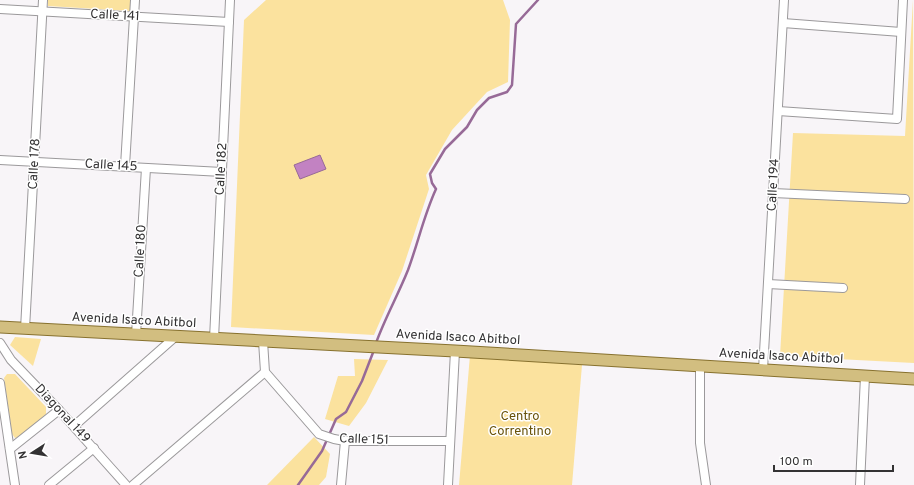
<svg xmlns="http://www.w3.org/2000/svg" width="914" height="485" font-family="Overpass,sans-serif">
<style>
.green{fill:#fbe29e}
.water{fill:#c282c2;stroke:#976a97}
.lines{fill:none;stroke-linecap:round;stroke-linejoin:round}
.stream{stroke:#976a97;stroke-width:2.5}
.minor-casing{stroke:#9b999b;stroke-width:10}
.major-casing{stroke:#87712e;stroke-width:13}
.minor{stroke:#fff;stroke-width:8}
.major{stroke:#d2be80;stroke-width:11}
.labels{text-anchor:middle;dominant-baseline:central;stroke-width:3;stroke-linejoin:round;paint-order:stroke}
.street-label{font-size:13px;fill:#333233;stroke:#fff}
.park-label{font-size:13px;fill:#685209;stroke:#fff}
</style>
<rect width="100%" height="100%" fill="#f8f5f8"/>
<!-- green -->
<g class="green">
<polygon points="48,0 131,0 130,11 48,6"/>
<polygon points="266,0 503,0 510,20 508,82 487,92 452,130 426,175 429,189 402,271 374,335 231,327 244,20"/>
<polygon points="913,0 914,363 780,356 793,133 905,136"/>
<polygon points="15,337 41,339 33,366 10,345"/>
<polygon points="470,355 582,365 572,485 459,485"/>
<polygon points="354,359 388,360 366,403 349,426 325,419 338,376 355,376"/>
<polygon points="7,374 15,374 46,407 46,414 19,437 15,438 12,434 4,378"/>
<polygon points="314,437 330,454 326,477 319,485 267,485"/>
</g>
<!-- water -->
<polygon class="water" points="320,155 326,169 300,179 294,165"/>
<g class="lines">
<!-- stream -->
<g class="stream">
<path d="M376 343C385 318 398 295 408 270 418 243 424 215 436 189L432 183 430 174 445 149 467 127 477 110 489 98 507 92 512 85 516 24 538 0"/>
<polyline points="298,485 322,451 336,419 346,412 362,381 374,350"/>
</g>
<defs>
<g id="minor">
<polyline points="0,9 229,22"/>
<polyline points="783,23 901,32"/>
<polyline points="778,111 897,119 903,0"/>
<polyline points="0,160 222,172"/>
<polyline points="125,166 135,0"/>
<polyline points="773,193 905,199"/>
<polyline points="768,284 843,288"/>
<polyline points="25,329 43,0"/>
<polyline points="136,335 146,168"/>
<polyline points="214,339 230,0"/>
<polyline points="263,341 265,372 319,434 334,439 345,441 450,441"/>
<polyline points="0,343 11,360 59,410 126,485"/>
<polyline points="700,367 700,443 706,485"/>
<polyline points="763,370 784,0"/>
<polyline points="0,383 15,485"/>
<polyline points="74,426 175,337"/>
<polyline points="10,449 59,410"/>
<polyline points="49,485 94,448"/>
<polyline points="133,485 265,372"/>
<polyline points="341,485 345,441"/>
<polyline points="448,485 455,351"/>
<polyline points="860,485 865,376"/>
</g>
<polyline id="major" points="0,327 455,351 914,379"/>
</defs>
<!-- minor casing -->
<use href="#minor" class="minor-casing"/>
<!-- major casing -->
<use href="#major" class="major-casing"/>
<!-- minor -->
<use href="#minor" class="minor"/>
<!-- major -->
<use href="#major" class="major"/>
</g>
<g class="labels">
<!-- street labels -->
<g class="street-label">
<text transform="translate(115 16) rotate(3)">Calle 141</text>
<text transform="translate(35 164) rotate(-87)">Calle 178</text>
<text transform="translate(111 166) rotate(3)">Calle 145</text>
<text transform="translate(222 169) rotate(-87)">Calle 182</text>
<text transform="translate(774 185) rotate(-87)">Calle 194</text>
<text transform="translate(141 251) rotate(-87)">Calle 180</text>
<text transform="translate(134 321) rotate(3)">Avenida Isaco Abitbol</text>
<text transform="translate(458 338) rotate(3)">Avenida Isaco Abitbol</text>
<text transform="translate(781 357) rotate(3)">Avenida Isaco Abitbol</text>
<text transform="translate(62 414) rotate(47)">Diagonal 149</text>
<text transform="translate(364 440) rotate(2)">Calle 151</text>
</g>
<!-- park labels -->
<g class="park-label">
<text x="520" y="417">Centro<tspan x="520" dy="15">Correntino</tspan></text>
</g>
</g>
<!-- north arrow -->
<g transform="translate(32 453) rotate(258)" stroke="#ffffff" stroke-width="3" paint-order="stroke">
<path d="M0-3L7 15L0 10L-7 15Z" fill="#333233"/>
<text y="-6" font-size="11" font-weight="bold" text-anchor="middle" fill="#333233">N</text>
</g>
<!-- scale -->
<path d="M774 465v6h119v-6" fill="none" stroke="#333233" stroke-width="2"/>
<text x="780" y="465" font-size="12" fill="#333233" stroke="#ffffff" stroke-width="3" paint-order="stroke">100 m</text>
</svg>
